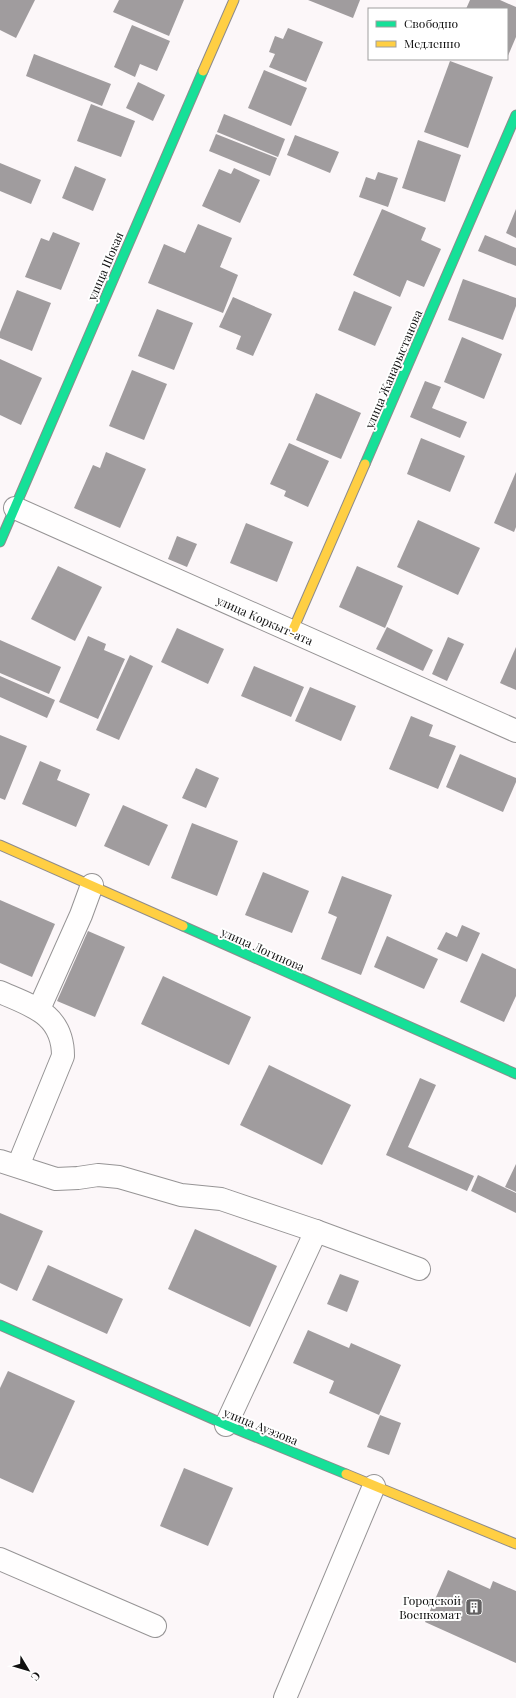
<svg xmlns="http://www.w3.org/2000/svg" width="516" height="1698" font-family="'Playfair Display',serif">
<style>
.building{fill:#a09c9e}
.lines{fill:none;stroke-linecap:round;stroke-linejoin:round}
.street-casing{stroke:#969495;stroke-width:24}
.fast-casing{stroke:#8d8b8c;stroke-width:11}
.slow-casing{stroke:#8d8b8c;stroke-width:11}
.street{stroke:#fffefe;stroke-width:22}
.fast{stroke:#16e098;stroke-width:9}
.slow{stroke:#ffcf43;stroke-width:9}
.labels{text-anchor:middle;dominant-baseline:central;stroke-width:4;stroke-linejoin:round;paint-order:stroke}
.street-label{font-size:12px;fill:#101010;stroke:#fff}
.poi-label{font-size:12px;fill:#101010;stroke:#fff;text-anchor:end}
</style>
<rect width="100%" height="100%" fill="#fcf7f9"/>
<!-- building -->
<g class="building">
<polygon points="0,0 35,0 16,38 0,30"/>
<polygon points="119,0 184,0 169,36 113,12"/>
<polygon points="308,0 360,0 353,18"/>
<polygon points="470,0 500,0 516,7 516,37 507,58 507,9 466,9"/>
<polygon points="132,25 170,41 157,71 140,64 135,77 114,67"/>
<polygon points="288,28 323,42 306,82 269,67 275,54 269,52 275,36 283,39"/>
<polygon points="34,54 111,84 102,106 26,76"/>
<polygon points="450,61 493,77 468,148 424,132"/>
<polygon points="264,70 307,88 291,126 248,108"/>
<polygon points="138,82 165,95 153,121 126,108"/>
<polygon points="91,104 135,121 121,157 77,141"/>
<polygon points="224,114 285,139 278,157 217,132"/>
<polygon points="216,134 277,158 270,176 209,151"/>
<polygon points="295,135 339,152 330,173 287,155"/>
<polygon points="418,140 461,155 445,202 402,188"/>
<polygon points="0,163 41,180 31,204 0,191"/>
<polygon points="75,166 106,179 93,211 62,198"/>
<polygon points="234,168 260,180 240,223 202,206 219,169 231,174"/>
<polygon points="378,172 398,178 388,207 359,197 366,177 375,180"/>
<polygon points="382,209 426,228 421,240 441,249 424,287 407,280 400,297 353,275"/>
<polygon points="516,209 516,238 506,233"/>
<polygon points="198,224 232,238 220,267 238,275 223,313 148,283 164,244 185,253"/>
<polygon points="53,232 80,243 61,290 25,277 41,238 49,241"/>
<polygon points="485,235 516,248 516,266 478,251"/>
<polygon points="463,279 516,298 516,306 503,340 448,320"/>
<polygon points="17,290 51,303 32,351 0,338 0,332"/>
<polygon points="354,291 392,307 375,346 338,330"/>
<polygon points="233,297 272,314 253,356 236,349 241,336 219,327"/>
<polygon points="157,309 193,323 174,370 138,356"/>
<polygon points="462,337 502,354 484,399 444,382"/>
<polygon points="0,359 42,378 21,425 0,415"/>
<polygon points="132,370 167,384 144,440 109,426"/>
<polygon points="425,381 441,387 432,408 467,422 460,438 410,417"/>
<polygon points="316,393 361,413 341,459 296,440"/>
<polygon points="421,438 465,456 450,492 407,474"/>
<polygon points="289,443 329,461 308,507 284,496 286,491 270,484"/>
<polygon points="106,452 146,469 120,528 74,508 93,465 100,468"/>
<polygon points="516,472 516,527 514,532 494,523"/>
<polygon points="418,520 480,548 458,595 397,567"/>
<polygon points="246,523 293,542 277,582 230,563"/>
<polygon points="177,536 197,544 187,567 168,559"/>
<polygon points="58,566 102,587 75,641 31,619"/>
<polygon points="357,566 403,586 385,628 339,607"/>
<polygon points="387,627 433,650 423,671 376,649"/>
<polygon points="177,628 224,649 208,684 161,662"/>
<polygon points="88,636 106,644 104,650 125,659 98,719 59,702"/>
<polygon points="448,637 464,644 447,681 432,674"/>
<polygon points="0,640 61,667 49,694 0,673"/>
<polygon points="516,647 516,690 500,683"/>
<polygon points="130,655 153,666 119,740 96,730"/>
<polygon points="254,666 304,687 291,717 241,696"/>
<polygon points="0,676 55,700 47,718 0,697"/>
<polygon points="310,687 356,706 341,741 295,721"/>
<polygon points="411,716 433,725 429,736 456,746 438,789 389,769"/>
<polygon points="0,735 27,746 5,800 0,798"/>
<polygon points="460,754 516,778 516,782 503,812 446,787"/>
<polygon points="40,761 61,770 57,780 90,794 76,827 22,804"/>
<polygon points="196,768 219,778 206,808 182,798"/>
<polygon points="123,805 168,825 149,866 104,846"/>
<polygon points="192,823 238,841 217,896 171,878"/>
<polygon points="263,872 309,891 292,933 245,915"/>
<polygon points="342,876 392,895 361,975 321,959 337,917 328,913"/>
<polygon points="0,900 55,924 32,977 0,963"/>
<polygon points="462,925 480,933 467,962 437,949 446,932 457,937"/>
<polygon points="88,931 125,947 95,1017 57,1001"/>
<polygon points="387,936 438,959 424,989 374,967"/>
<polygon points="482,953 516,969 516,996 504,1022 460,1002"/>
<polygon points="163,976 251,1017 229,1065 141,1024"/>
<polygon points="269,1065 351,1105 322,1165 240,1125"/>
<polygon points="420,1078 436,1085 408,1147 474,1176 467,1191 386,1155"/>
<polygon points="516,1164 516,1192 505,1187"/>
<polygon points="478,1175 516,1193 516,1213 471,1191"/>
<polygon points="0,1213 43,1231 17,1291 0,1283"/>
<polygon points="195,1229 277,1266 250,1327 168,1289"/>
<polygon points="48,1265 123,1299 107,1334 32,1300"/>
<polygon points="340,1274 359,1281 347,1312 327,1304"/>
<polygon points="308,1330 349,1348 351,1343 401,1365 379,1415 329,1393 334,1381 293,1363"/>
<polygon points="8,1371 75,1401 33,1493 0,1478 0,1388"/>
<polygon points="380,1415 401,1423 389,1455 367,1447"/>
<polygon points="184,1468 233,1488 208,1546 160,1526"/>
<polygon points="448,1570 490,1589 493,1581 516,1591 516,1663 425,1622"/>
</g>
<g class="lines">
<defs>
<g id="street">
<polyline points="15,508 516,731"/>
<path d="M0 992C32 1006 63 1014 63 1056L18 1166"/>
<polyline points="39,1009 81,915 92,885"/>
<polyline points="0,1161 56,1179 78,1178 98,1175 119,1177 181,1195 221,1199 316,1231 419,1269"/>
<polyline points="226,1425 316,1231"/>
<polyline points="0,1559 155,1626"/>
<polyline points="285,1698 374,1486"/>
</g>
<g id="fast">
<polyline points="365,464 516,115"/>
<polyline points="0,542 203,71"/>
<polyline points="183,926 516,1074"/>
<polyline points="0,1325 226,1425 346,1474"/>
</g>
<g id="slow">
<polyline points="203,71 234,0"/>
<polyline points="292,632 365,464"/>
<polyline points="0,845 183,926"/>
<polyline points="346,1474 516,1544"/>
</g>
</defs>
<!-- street casing -->
<use href="#street" class="street-casing"/>
<!-- fast casing -->
<use href="#fast" class="fast-casing"/>
<!-- slow casing -->
<use href="#slow" class="slow-casing"/>
<!-- street -->
<use href="#street" class="street"/>
<!-- fast -->
<use href="#fast" class="fast"/>
<!-- slow -->
<use href="#slow" class="slow"/>
</g>
<!-- icons -->
<defs>
<symbol id="building-square" viewBox="-11 -11 22 22"><rect x="-9" y="-9" width="18" height="18" rx="4" fill="#636162" stroke="#fff"/><path d="M-4-6H4V6H1V3H-1V6H-4ZM-2.5-4.3h1.7v1.8h-1.7ZM.8-4.3h1.7v1.8H.8ZM-2.5-1h1.7V.8h-1.7ZM.8-1h1.7V.8H.8Z" fill="#fff"/></symbol>
</defs>
<g fill-rule="evenodd">
<use href="#building-square" x="464" y="1597" width="20" height="20"/>
</g>
<g class="labels">
<!-- street labels -->
<g class="street-label">
<text transform="translate(105 266) rotate(-67)">улица Шокая</text>
<text transform="translate(393 369) rotate(-67)">улица Жанарыстанова</text>
<text transform="translate(265 620) rotate(24)">улица Коркыт-ата</text>
<text transform="translate(263 949) rotate(24)">улица Логинова</text>
<text transform="translate(261 1426) rotate(22)">улица Ауэзова</text>
</g>
<!-- poi labels -->
<g class="poi-label">
<text x="461" y="1600">Городской<tspan x="461" dy="14">Военкомат</tspan></text>
</g>
</g>
<!-- legend -->
<rect x="368" y="8" width="140" height="52" fill="#ffffff" stroke="#9f9f9f"/>
<rect x="376" y="21" width="20" height="6" fill="#16e098" stroke="#9f9f9f"/>
<text x="404" y="28" font-size="12" fill="#101010">Свободно</text>
<rect x="376" y="41" width="20" height="6" fill="#ffcf43" stroke="#9f9f9f"/>
<text x="404" y="48" font-size="12" fill="#101010">Медленно</text>
<!-- north arrow -->
<g transform="translate(28 1670) rotate(128)" stroke="#ffffff" stroke-width="3" paint-order="stroke">
<path d="M0-3L7 15L0 10L-7 15Z" fill="#101010"/>
<text y="-6" font-size="11" font-weight="bold" text-anchor="middle" fill="#101010">С</text>
</g>
</svg>
